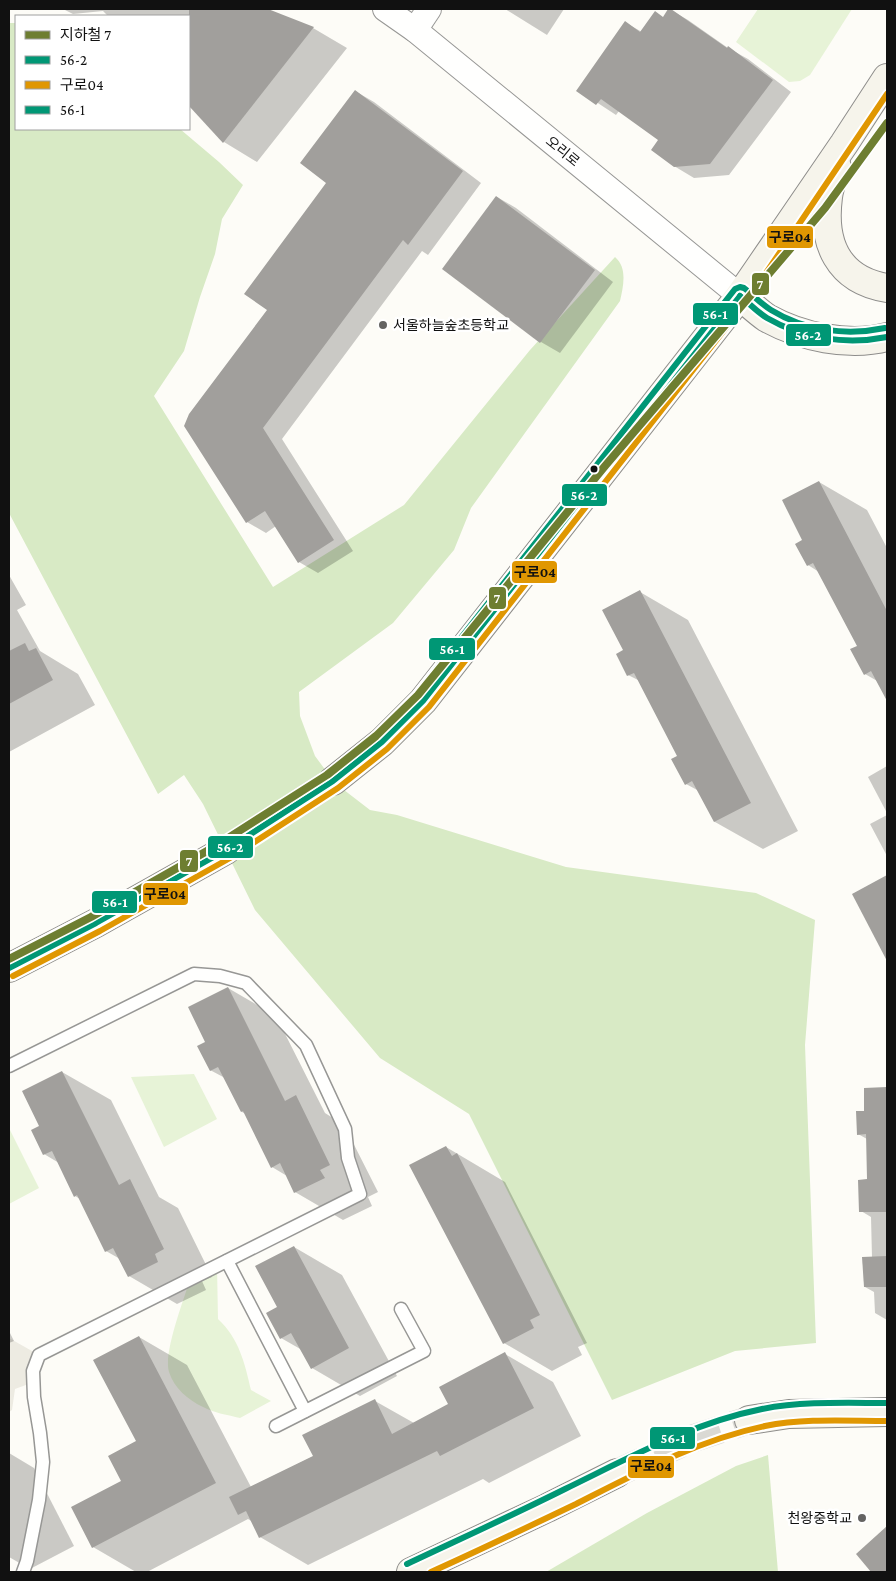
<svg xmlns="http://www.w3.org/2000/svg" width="896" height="1581" font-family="'Crimson Pro','Noto Sans KR',serif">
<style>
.green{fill:#e7f3d7}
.forest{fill:#d8eac5}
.plaza{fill:#edebe2}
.shadow{fill:#0003}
.building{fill:#a19f9c}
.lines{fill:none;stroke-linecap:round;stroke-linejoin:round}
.secondary-tunnel{stroke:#dad9d4;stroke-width:28;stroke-dasharray:28 14;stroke-linecap:butt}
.lane-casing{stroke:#979795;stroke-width:15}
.street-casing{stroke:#979795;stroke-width:26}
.secondary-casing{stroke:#8e8d8b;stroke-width:30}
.lane{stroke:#fffffe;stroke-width:12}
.street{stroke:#fffffe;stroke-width:24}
.secondary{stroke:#f6f4eb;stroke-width:28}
.bus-1-casing{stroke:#fff;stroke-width:10}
.bus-2-casing{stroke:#fff;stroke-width:10}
.bus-3-casing{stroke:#fff;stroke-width:10}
.bus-1{stroke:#009775;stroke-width:6}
.bus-2{stroke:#e09702;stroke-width:6}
.bus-3{stroke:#009775;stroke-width:6}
.metro-1-casing{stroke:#fff;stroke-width:11}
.metro-1{stroke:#6e7e31;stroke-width:8}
.poi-dot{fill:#646362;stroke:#fff;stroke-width:2}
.bus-dot{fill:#111;stroke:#fff;stroke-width:2}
.labels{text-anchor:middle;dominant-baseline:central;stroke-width:5;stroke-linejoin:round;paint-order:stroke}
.street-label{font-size:14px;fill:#111;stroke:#fff}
.poi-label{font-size:14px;fill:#111;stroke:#fff;text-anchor:start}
.line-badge{stroke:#fff;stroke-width:2}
.badge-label{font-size:14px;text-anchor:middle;font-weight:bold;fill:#fff}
.pale-badge-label{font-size:14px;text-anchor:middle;font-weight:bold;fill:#111}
</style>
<rect width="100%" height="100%" fill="#fdfcf7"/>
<!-- green -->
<g class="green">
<polygon points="758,9 852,9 810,75 800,81 789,82 736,42"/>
<polygon points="194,1074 217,1119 164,1147 131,1077"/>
<polygon points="9,1128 39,1188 9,1204"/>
<path d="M217 1266 218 1319C239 1338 245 1364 251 1390L271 1401 240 1418C228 1415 214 1413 203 1407 188 1400 174 1388 169 1372 163 1353 184 1300 190 1279Z"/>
</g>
<!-- forest -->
<g class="forest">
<path d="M9 23H16V129H180L219 162 243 185 222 219 215 254 200 297 184 351 154 396 273 587 404 505 530 350 615 257C628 268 623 287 620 301L471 508 454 550 393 623 299 692 300 716 315 756 335 783 370 810 397 815 566 867 756 893 815 920 805 1045 816 1343 735 1351 612 1400 469 1114 380 1058 255 910 203 804 184 775 158 794 9 513Z"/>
<polygon points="768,1455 778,1572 546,1572 647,1513 736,1466"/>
</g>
<!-- plaza -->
<polygon class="plaza" points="9,1338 39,1355 34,1382 15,1389 12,1410 9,1412"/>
<!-- shadow -->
<g class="shadow">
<polygon points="63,9 265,9 313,28 347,48 257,162 224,142 189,104 189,16 108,16 103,11 73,14"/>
<polygon points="505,9 564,9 547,35"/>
<polygon points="669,9 688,20 728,48 748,59 791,92 729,175 694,178 674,166 660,140 619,111 616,115 578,90 626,23 642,32 664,18"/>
<polygon points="355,91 374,102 481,183 428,255 422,251 282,439 353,551 318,573 299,562 276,526 266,533 247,522 268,310 328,183"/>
<polygon points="497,197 516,208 613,282 560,353 541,342 443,269"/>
<polygon points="819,482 867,510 887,548 887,698 879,682 865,674 858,646 819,572 808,565"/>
<polygon points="9,575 26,605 17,610 40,651 78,674 95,705 9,752"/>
<polygon points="640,592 688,620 798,831 763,849 715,822 699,791 686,784 679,756 640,681 628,675 624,650"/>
<polygon points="887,766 887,813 868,777"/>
<polygon points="887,815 887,856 870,824"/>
<polygon points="887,876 887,942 875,935 853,894"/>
<polygon points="228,988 276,1016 325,1113 344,1125 378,1192 368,1197 372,1206 343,1220 295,1192 287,1176 272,1167 246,1114 242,1112 225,1078 210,1070 207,1042"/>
<polygon points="62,1072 111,1100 159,1197 178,1208 212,1277 202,1281 206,1290 177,1304 129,1276 120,1259 106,1251 80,1199 75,1196 59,1163 44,1154 41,1127"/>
<polygon points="865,1089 887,1089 887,1320 875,1313 874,1292 865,1287 872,1258 871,1217 861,1211 868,1180 867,1139 858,1134 866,1112"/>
<polygon points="446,1147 505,1182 587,1343 578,1347 582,1355 552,1371 504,1343"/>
<polygon points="294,1247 342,1275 397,1376 360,1396 312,1368 302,1350 281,1338 279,1307"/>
<polygon points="9,1331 14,1341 9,1343"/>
<polygon points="139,1337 187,1365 251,1487 314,1456 375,1401 414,1423 449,1405 505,1354 553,1382 581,1436 489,1483 483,1479 308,1565 260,1537 253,1522 248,1519 147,1572 136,1572 93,1547 73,1508 123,1482 138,1442"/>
<polygon points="9,1453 34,1468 74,1546 30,1569 9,1557"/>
<polygon points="887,1528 887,1572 872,1572 858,1554"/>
</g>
<!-- building -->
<g class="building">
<polygon points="189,9 268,9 314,27 223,143 189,106"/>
<polygon points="668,9 671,9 727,48 728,46 773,80 710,164 674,167 651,150 658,140 601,99 596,105 576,91 625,21 640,32 655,11 663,17"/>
<polygon points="355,90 463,171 408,245 403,240 263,428 334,540 298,563 265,511 246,523 184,426 189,414 267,310 244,294 326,183 300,163"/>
<polygon points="496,196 595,270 540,343 442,269"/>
<polygon points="819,481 887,611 887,701 871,671 864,675 850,649 857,646 813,563 807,566 795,544 802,540 782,500"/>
<polygon points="640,590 751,803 714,822 692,781 685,785 671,759 677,756 634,673 627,676 616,654 623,650 602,610"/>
<polygon points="25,643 29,651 36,648 53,680 9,704 9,651"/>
<polygon points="887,875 887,961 852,894"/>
<polygon points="228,987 285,1101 296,1095 330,1165 320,1170 325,1178 294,1193 280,1163 271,1168 243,1111 241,1112 218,1067 210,1071 197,1046 205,1042 188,1007"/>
<polygon points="62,1071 119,1185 130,1179 164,1249 155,1254 158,1262 128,1277 113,1248 105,1252 77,1195 74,1197 52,1151 43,1155 31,1130 39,1126 22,1091"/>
<polygon points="887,1087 887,1212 859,1212 858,1180 867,1179 866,1134 857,1135 856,1111 864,1111 864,1088"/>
<polygon points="446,1146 452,1156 457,1153 540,1315 530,1320 534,1328 503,1344 409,1165"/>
<polygon points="294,1246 349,1348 311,1369 291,1333 280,1339 266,1313 277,1307 255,1266"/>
<polygon points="887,1256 887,1287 864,1287 862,1257"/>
<polygon points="139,1336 216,1483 92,1548 71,1507 121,1481 108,1456 136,1441 93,1360"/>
<polygon points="505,1352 534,1408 440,1456 437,1451 259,1538 246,1511 238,1515 229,1497 313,1456 302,1435 375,1399 392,1434 448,1404 439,1387"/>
<polygon points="887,1526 887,1572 871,1572 856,1554"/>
</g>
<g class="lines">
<!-- secondary-tunnel -->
<g class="secondary-tunnel">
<polyline points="226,850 333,781"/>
<polyline points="617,1473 691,1439 749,1420"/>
</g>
<defs>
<g id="lane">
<polyline points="9,1066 194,974 220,976 246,983 306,1045 345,1129 348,1158 360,1194 39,1355 33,1371 34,1397 40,1433 43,1462 39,1500 27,1561 23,1572"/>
<polyline points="227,1261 305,1411"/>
<polyline points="276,1426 424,1351 401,1309"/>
</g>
<g id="street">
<polyline points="385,9 415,30 740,296"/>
<polyline points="415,30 429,9"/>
</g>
<g id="secondary">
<path d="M837 167C834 176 829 187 828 197 822 243 838 280 887 288"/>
<path d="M740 296C749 303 758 312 767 318 801 337 849 347 887 337"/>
<polyline points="333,781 382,742 423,701 740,296 844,144 887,78"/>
<polyline points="9,968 96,923 226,850"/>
<polyline points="749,1420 789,1414 887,1412"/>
<polyline points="411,1572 547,1508 617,1473"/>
</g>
</defs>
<!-- lane casing -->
<use href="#lane" class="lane-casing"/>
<!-- street casing -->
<use href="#street" class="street-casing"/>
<!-- secondary casing -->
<use href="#secondary" class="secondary-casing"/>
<!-- lane -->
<use href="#lane" class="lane"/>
<!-- street -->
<use href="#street" class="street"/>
<!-- secondary -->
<use href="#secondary" class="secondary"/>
<defs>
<g id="bus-1">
<path d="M740 296C749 303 757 312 767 318 803 339 847 345 887 337"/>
<polyline points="9,968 96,923 226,850 333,781 382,742 423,701 740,296"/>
</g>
<g id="bus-2">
<polyline points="13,976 100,931 230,858 338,788 387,749 429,707 747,301 887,94"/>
<path d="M431 1572C480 1550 528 1527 576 1504 637 1473 698 1440 765 1426 805 1418 847 1421 887 1421"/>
</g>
<g id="bus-3">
<path d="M9 958 92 915 221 843 328 774 376 735 416 695 735 289 740 287 744 288C753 295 761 304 771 310 805 331 847 336 885 328"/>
<path d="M407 1564C460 1539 513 1515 565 1489 629 1458 692 1423 762 1409 803 1401 846 1403 887 1403"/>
</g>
</defs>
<!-- bus-1 casing -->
<use href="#bus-1" class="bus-1-casing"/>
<!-- bus-2 casing -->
<use href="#bus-2" class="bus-2-casing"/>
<!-- bus-3 casing -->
<use href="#bus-3" class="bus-3-casing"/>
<!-- bus-1 -->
<use href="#bus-1" class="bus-1"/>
<!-- bus-2 -->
<use href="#bus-2" class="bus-2"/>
<!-- bus-3 -->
<use href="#bus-3" class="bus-3"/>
<defs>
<polyline id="metro-1" points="9,959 91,917 214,847 327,775 376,736 418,695 605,466 825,208 887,123"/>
</defs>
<!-- metro-1 casing -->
<use href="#metro-1" class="metro-1-casing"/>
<!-- metro-1 -->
<use href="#metro-1" class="metro-1"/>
</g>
<!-- markers -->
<g class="poi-dot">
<circle cx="383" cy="325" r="5"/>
<circle cx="862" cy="1518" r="5"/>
</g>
<circle class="bus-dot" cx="594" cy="469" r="4.5"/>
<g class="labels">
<!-- street labels -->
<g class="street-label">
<text transform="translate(563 151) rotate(39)">오리로</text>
</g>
<!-- poi labels -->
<g class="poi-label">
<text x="393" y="325">서울하늘숲초등학교</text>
<text x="852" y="1518" text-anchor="end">천왕중학교</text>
</g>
</g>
<g class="line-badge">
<rect x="766" y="225" width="48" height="24" rx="5" fill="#e09702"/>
<rect x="751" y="272" width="19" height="24" rx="5" fill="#6e7e31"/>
<rect x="692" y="302" width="47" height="24" rx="5" fill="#009775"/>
<rect x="785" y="323" width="47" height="24" rx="5" fill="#009775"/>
<rect x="561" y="483" width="47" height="24" rx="5" fill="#009775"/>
<rect x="511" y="560" width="47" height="24" rx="5" fill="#e09702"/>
<rect x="488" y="586" width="19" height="24" rx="5" fill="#6e7e31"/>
<rect x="428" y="637" width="48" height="24" rx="5" fill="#009775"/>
<rect x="207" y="835" width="47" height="24" rx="5" fill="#009775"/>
<rect x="179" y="849" width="20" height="24" rx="5" fill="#6e7e31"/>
<rect x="142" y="882" width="47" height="24" rx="5" fill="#e09702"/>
<rect x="91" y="890" width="47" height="24" rx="5" fill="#009775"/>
<rect x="649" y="1426" width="47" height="24" rx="5" fill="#009775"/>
<rect x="627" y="1455" width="48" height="24" rx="5" fill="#e09702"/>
</g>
<g class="badge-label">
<text x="760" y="289">7</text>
<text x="715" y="319">56-1</text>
<text x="808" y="340">56-2</text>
<text x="584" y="500">56-2</text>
<text x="497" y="603">7</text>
<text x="452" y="654">56-1</text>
<text x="230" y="852">56-2</text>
<text x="189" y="866">7</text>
<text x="115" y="907">56-1</text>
<text x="673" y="1443">56-1</text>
</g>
<g class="pale-badge-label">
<text x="790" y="242">구로04</text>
<text x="535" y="577">구로04</text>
<text x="165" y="899">구로04</text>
<text x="651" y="1471">구로04</text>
</g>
<!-- border -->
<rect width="896" height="1581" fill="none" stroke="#111111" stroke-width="20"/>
<!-- legend -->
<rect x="15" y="15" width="175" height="115" fill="#ffffff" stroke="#a0a0a0"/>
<rect x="25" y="31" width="25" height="8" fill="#6e7e31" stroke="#a0a0a0"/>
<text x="60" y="40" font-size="15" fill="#111111">지하철 7</text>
<rect x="25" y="56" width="25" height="8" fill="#009775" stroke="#a0a0a0"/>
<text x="60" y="65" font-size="15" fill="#111111">56-2</text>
<rect x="25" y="81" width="25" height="8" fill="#e09702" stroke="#a0a0a0"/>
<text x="60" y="90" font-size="15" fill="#111111">구로04</text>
<rect x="25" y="106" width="25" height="8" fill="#009775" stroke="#a0a0a0"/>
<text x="60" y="115" font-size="15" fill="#111111">56-1</text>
</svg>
